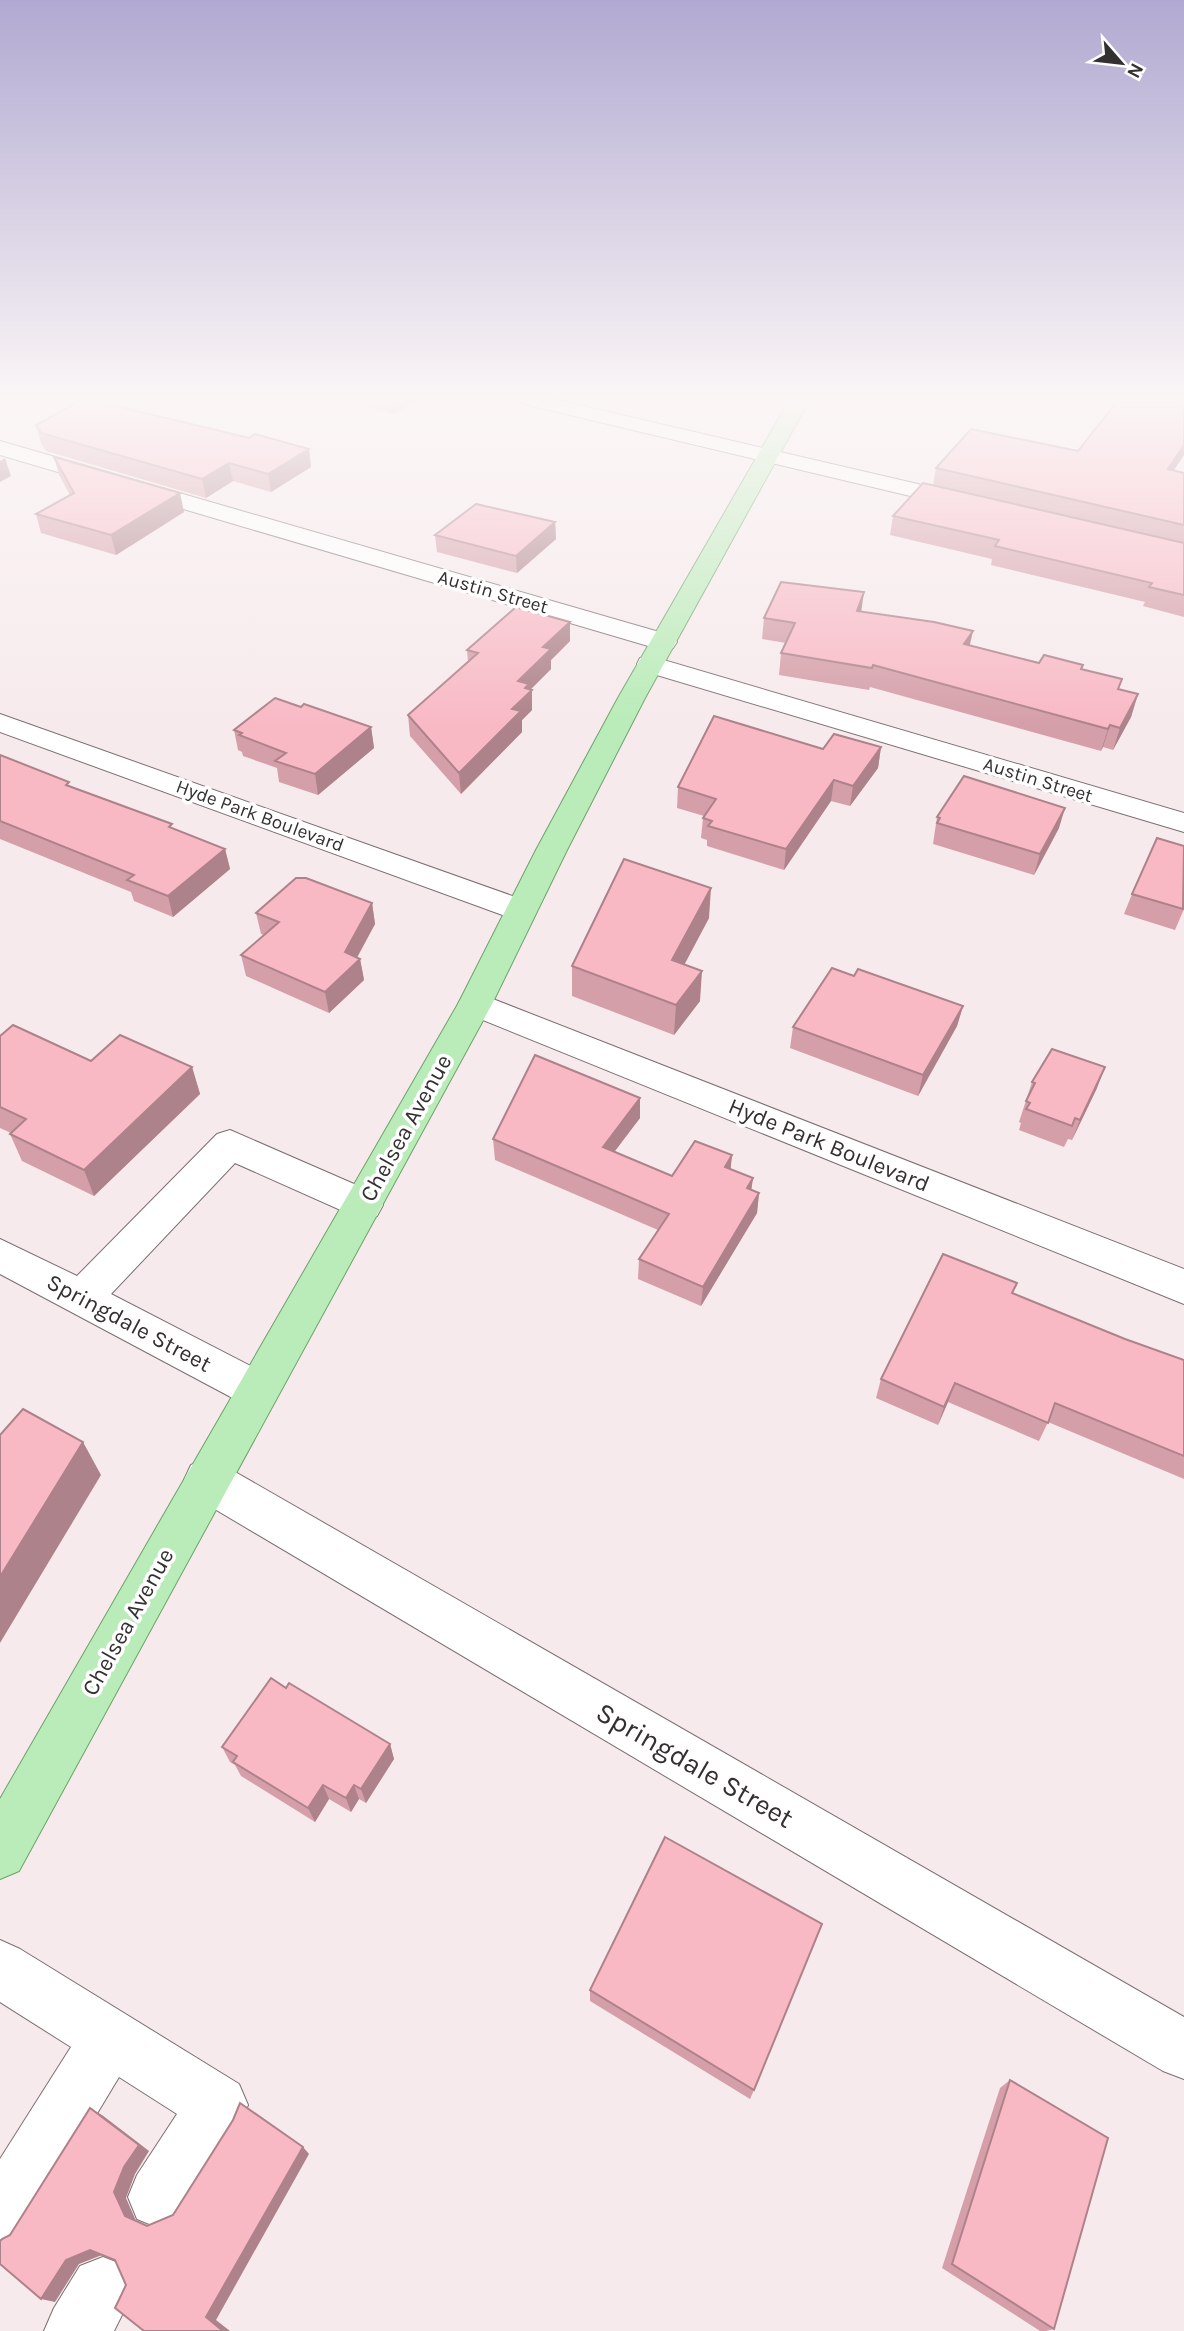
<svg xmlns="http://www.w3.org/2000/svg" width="1184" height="2331" font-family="Karla,sans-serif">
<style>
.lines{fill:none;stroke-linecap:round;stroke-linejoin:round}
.minor-casing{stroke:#7b6f71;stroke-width:2}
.major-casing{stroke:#6da26a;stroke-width:2}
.minor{fill:#fff;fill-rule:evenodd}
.major{fill:#b9ecb8;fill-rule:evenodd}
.wall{fill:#d59fa9}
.shaded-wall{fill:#ae828a}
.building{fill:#f8b9c5;stroke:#ae828a;stroke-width:2}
.labels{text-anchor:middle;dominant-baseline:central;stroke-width:7;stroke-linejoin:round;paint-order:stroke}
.far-street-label{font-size:19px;fill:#342f30;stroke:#fff}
.street-label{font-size:23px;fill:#342f30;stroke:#fff}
.near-street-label{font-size:28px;fill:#342f30;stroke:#fff}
</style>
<rect width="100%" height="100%" fill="#f7eaec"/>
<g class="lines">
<defs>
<g id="minor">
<polygon points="518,399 553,399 965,495 973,497 977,502 973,507 965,509 528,405 521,403"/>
<polygon points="0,441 673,636 677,642 673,648 664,650 655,648 0,455"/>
<polygon points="650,656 1184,813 1184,832 640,670 637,664 640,658"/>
<polygon points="0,714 532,903 536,910 532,917 520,920 508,917 0,732"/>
<polygon points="475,992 1184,1269 1184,1304 463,1012 458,1004 463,996"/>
<polygon points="230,1130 377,1194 383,1205 377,1216 363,1220 235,1163 111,1294 272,1377 279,1390 272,1403 257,1409 242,1403 0,1274 0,1239 77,1276 217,1134"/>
<polygon points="207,1459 223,1465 1184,2017 1184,2079 1163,2071 191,1495 184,1480 191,1465"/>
<polygon points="0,1940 20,1949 239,2084 248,2105 239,2126 181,2219 159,2228 137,2219 128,2197 137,2175 177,2114 119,2077 22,2238 0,2247 0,2159 71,2047 0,2002"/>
<polygon points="103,2257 126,2266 135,2289 114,2331 44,2331 54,2308 80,2266"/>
</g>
<polygon id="major" points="790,399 810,399 645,698 567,850 492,1004 19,1871 0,1879 0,1799 458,1004 536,850 618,698"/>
</defs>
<!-- minor casing -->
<use href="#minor" class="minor-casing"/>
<!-- major casing -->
<use href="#major" class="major-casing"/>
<!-- minor -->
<use href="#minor" class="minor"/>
<!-- major -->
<use href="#major" class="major"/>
</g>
<!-- wall -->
<g class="wall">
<polygon points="337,399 419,399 393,414"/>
<polygon points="36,425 249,438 309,449 311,467 271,492 233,481 206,498 46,451 41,443"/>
<polygon points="54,457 184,512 116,555 41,533 36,514 70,495 59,475"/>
<polygon points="936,468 1174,471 1184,473 1184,617 1143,606 1145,602 991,565 992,559 890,535 893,516 933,485"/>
<polygon points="555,522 556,539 517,573 437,552 435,535"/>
<polygon points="861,612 970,645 1039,663 1083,665 1082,669 1122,679 1119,689 1138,694 1131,717 1113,750 1103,747 1101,751 870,687 869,690 779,675 781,653 786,643 762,639 764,618"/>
<polygon points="570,641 551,660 551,669 531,689 532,710 522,720 522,732 461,794 410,736 408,715 468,662 467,650"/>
<polygon points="301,707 371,727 374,748 318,795 279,782 277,768 243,756 242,752 238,750 234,730"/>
<polygon points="881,747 878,768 850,806 831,801 784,870 707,846 707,840 701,838 703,818 704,816 677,808 678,787 823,749"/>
<polygon points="0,755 71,787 225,849 230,869 173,917 134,901 131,892 0,839"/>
<polygon points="937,817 1059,828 1034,875 933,844"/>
<polygon points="1132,894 1184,909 1175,930 1124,914"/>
<polygon points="372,903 375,924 357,958 360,959 364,980 329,1013 246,976 241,955 264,935 261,934 256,913"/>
<polygon points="709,918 684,964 700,1001 674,1035 572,996 572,966"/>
<polygon points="854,976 963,1006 957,1026 918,1096 790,1048 793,1027"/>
<polygon points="0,1036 91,1061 192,1067 200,1094 94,1196 22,1161 10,1134 11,1133 0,1128"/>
<polygon points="1032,1082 1097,1088 1072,1140 1068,1139 1064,1147 1019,1130 1021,1123 1019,1122"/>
<polygon points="640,1118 614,1151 672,1176 732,1155 730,1169 753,1178 751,1190 759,1193 757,1213 701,1306 638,1279 639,1259 658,1230 495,1160 493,1139"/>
<polygon points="1013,1293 1125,1339 1184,1360 1184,1479 1048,1422 1039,1441 948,1402 938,1425 876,1398 881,1379"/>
<polygon points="286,1688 390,1744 394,1759 366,1803 359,1799 351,1812 329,1799 315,1822 241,1776 235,1765 230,1762 222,1747"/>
<polygon points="590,1990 754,2090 750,2099 590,2001"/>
<polygon points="1010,2080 1054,2329 1046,2331 1040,2331 942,2268 1000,2088"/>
</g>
<!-- shaded-wall -->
<g class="shaded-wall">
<polygon points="391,399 419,399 393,414"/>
<polygon points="1184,445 1184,455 1162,488 1168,469"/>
<polygon points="309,449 311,467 271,492 268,474"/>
<polygon points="5,458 11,476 0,482 0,461"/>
<polygon points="229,463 233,481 206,498 202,479"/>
<polygon points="180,493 184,512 116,555 111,535"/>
<polygon points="555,522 556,539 517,573 516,556"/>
<polygon points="864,592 861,613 857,611"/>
<polygon points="570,622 570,641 551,660 551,669 529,691 532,690 532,710 522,720 522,732 461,794 459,773 512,709 518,681 543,647"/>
<polygon points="973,631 968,653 964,644"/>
<polygon points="1138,694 1131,717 1113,750 1120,728"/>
<polygon points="1110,725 1103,747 1101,751 1108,729"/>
<polygon points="371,727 374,748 318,795 315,774"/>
<polygon points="881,747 878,768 850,806 853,786"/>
<polygon points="834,780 831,801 784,870 786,849"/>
<polygon points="1065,808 1059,828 1034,875 1040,854"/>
<polygon points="225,849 230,869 173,917 168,896"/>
<polygon points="711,888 709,918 671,990 672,960"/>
<polygon points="372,903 375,924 351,968 360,959 364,980 329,1013 325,992 345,952"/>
<polygon points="702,971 700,1001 674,1035 676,1005"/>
<polygon points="963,1006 957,1026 918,1096 923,1075"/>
<polygon points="192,1067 200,1094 94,1196 84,1170"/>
<polygon points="1105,1067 1097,1088 1072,1140 1080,1120"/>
<polygon points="640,1098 640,1118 603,1167 603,1147"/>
<polygon points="732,1155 730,1176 725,1167"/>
<polygon points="753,1178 750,1198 747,1188"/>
<polygon points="759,1193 757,1213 701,1306 703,1287"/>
<polygon points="955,1383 948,1402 938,1425 944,1407"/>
<polygon points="83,1442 101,1475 0,1643 0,1577"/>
<polygon points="390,1744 394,1759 366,1803 361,1789"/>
<polygon points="323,1785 329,1799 315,1822 308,1808"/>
<polygon points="354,1785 359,1799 351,1812 346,1798"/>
<polygon points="90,2108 102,2115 149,2151 135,2174 126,2198 136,2221 125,2216 114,2192"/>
<polygon points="303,2147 309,2154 216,2320 230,2331 223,2331 206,2317"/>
<polygon points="90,2250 102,2255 79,2264 55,2302 41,2299 66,2260"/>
</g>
<!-- building -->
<g class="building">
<polygon points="83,399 87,399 249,438 255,434 309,449 268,474 229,463 202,479 41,433 36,425"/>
<polygon points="1119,399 1184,399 1184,445 1168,469 1184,473 1184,525 936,468 971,429 1078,451"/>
<polygon points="54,457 180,493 111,535 36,514 74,493"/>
<polygon points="923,483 1184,543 1184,595 1149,587 1152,583 995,546 999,540 893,516"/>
<polygon points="476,504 555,522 516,556 435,535"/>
<polygon points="781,582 864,592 857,611 934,622 973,631 964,644 1039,663 1044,655 1083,665 1081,669 1122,679 1118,689 1138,694 1120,728 1110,725 1108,729 873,665 872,668 781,653 795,623 764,618"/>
<polygon points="516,607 570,622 543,647 551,649 518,681 529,684 525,688 532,690 512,709 521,711 459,773 408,715 478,653 467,650"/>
<polygon points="275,698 301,707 304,704 371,727 315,774 275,761 286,753 239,735 242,733 234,730"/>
<polygon points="714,716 823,749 834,734 881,747 853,786 834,780 786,849 708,826 712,821 703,818 716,799 678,787"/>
<polygon points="0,755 69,782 66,785 172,824 169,827 225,849 168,896 127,880 134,875 0,821"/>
<polygon points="964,776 1065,808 1040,854 937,823 940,818 937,817"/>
<polygon points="1157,838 1184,846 1183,909 1132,894"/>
<polygon points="624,859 711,888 672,960 702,971 676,1005 572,966"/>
<polygon points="296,878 306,878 372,903 345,952 360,959 325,992 241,955 279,922 256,913"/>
<polygon points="832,968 854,976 858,969 963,1006 923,1075 793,1027"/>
<polygon points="13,1025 91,1061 120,1035 192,1067 84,1170 10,1134 26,1119 0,1107 0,1036"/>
<polygon points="1052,1049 1105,1067 1080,1120 1075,1118 1072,1126 1026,1109 1030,1103 1026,1101 1035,1083 1032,1082"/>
<polygon points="535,1055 640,1098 603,1147 672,1176 695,1141 732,1155 725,1167 753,1178 747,1188 759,1193 703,1287 639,1259 669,1214 493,1139"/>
<polygon points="943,1254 1017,1283 1012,1293 1125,1339 1184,1360 1184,1456 1055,1403 1048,1423 955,1383 944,1407 881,1379"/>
<polygon points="23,1409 83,1442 0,1577 0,1435"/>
<polygon points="271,1678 286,1688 289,1683 390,1744 361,1789 354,1785 346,1798 323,1785 308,1808 233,1762 237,1756 222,1747"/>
<polygon points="665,1837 822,1924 754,2090 590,1990"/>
<polygon points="1010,2080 1108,2138 1054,2329 952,2264"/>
<polygon points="240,2103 303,2147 206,2317 223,2331 144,2331 115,2308 126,2285 115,2260 90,2250 66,2260 41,2299 0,2264 0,2241 2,2239 10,2235 90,2108 139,2145 124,2167 114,2192 125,2216 147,2226 173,2215 233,2120"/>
</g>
<!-- sky -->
<linearGradient id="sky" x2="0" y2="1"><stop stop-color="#b1a9d1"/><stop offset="0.55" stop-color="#fbf6f6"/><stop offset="1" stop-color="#fbf6f6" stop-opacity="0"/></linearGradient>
<rect width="1184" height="725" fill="url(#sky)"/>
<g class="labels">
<!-- far-street labels -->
<g class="far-street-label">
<text transform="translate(493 592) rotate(16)">Austin Street</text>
<text transform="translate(1038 780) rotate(17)">Austin Street</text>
<text transform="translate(260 816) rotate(20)">Hyde Park Boulevard</text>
</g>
<!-- street labels -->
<g class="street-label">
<text transform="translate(406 1128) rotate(-61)">Chelsea Avenue</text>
<text transform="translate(829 1145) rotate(22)">Hyde Park Boulevard</text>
<text transform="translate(129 1323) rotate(28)">Springdale Street</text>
<text transform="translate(128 1622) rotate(-61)">Chelsea Avenue</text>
</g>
<!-- near-street labels -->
<g class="near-street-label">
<text transform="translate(695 1765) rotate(30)">Springdale Street</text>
</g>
</g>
<!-- north arrow -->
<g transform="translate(1121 63) rotate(118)" stroke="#ffffff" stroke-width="5" paint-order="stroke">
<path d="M0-5L12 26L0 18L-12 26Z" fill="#342f30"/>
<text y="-10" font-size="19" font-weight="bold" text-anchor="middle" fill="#342f30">N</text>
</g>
</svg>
